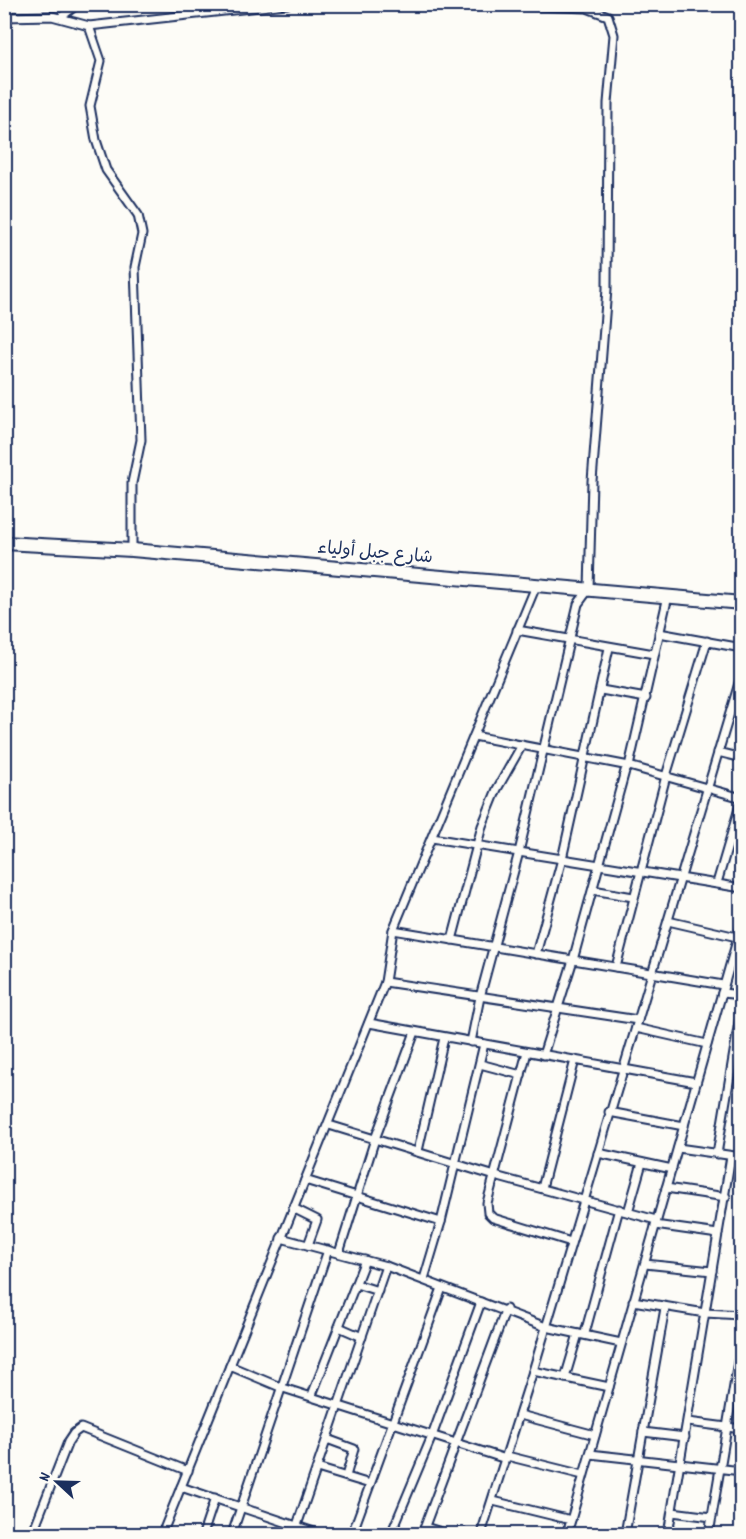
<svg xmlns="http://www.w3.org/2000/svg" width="746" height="1539" font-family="Dekko,'Playpen Sans Arabic',sans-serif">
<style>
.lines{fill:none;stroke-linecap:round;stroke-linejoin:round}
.street-casing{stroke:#1b2f5e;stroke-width:11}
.secondary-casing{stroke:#1b2f5e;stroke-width:15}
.highway-casing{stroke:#1b2f5e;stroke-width:16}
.street{stroke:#fdfcf7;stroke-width:7}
.secondary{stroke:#fdfcf7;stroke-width:10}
.highway{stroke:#fdfcf7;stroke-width:12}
.labels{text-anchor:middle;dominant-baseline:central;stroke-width:4.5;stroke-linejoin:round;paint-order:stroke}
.street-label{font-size:18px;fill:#1b2f5e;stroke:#fdfcf7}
</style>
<rect width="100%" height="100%" fill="#fdfcf7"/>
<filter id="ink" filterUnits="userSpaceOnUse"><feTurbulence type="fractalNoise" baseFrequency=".0167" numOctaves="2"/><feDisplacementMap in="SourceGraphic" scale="12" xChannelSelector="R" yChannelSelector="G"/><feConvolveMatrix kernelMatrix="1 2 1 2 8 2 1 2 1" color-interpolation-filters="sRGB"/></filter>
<g filter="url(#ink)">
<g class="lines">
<defs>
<g id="street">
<polyline points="4,17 52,16 89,26 287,4"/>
<polyline points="61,17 78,4"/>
<polyline points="89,26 101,61 90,106 96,140 106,170 138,215 142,234 135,267 141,440 132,483 132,550"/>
<polyline points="517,630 654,654"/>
<polyline points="659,633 742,648"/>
<polyline points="601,690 646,698"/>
<polyline points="474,736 629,766 742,798 717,883"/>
<polyline points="718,752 742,758"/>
<polyline points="432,838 742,888"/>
<polyline points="593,890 633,897"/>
<polyline points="668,921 737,937"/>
<polyline points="393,930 723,985"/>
<polyline points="452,940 482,826 497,789 522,745"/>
<polyline points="536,954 562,859 609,648"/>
<polyline points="616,967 666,776 707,641"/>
<polyline points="385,982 638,1020"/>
<polyline points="722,993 742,995"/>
<polyline points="369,1023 696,1082"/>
<polyline points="636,1028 707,1044"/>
<polyline points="471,1042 480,997 519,852 578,604 589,589 592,481 607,289 608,103 614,35 608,16 587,8 479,4"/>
<polyline points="527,1052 487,1203 488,1213 493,1218 571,1242"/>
<polyline points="543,1055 573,960 625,771 629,766 668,596"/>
<polyline points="480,1064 521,1075"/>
<polyline points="609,1112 684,1126"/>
<polyline points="329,1125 495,1176 656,1220"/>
<polyline points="678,1148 742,1157"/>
<polyline points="418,1151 444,1038"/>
<polyline points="598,1153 672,1169"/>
<polyline points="717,1154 742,1004"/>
<polyline points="305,1180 441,1222"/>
<polyline points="542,1188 575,1060"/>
<polyline points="666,1188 726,1197"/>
<polyline points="293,1208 317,1220 308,1245"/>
<polyline points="628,1212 642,1163"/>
<polyline points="655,1225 718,1234"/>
<polyline points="281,1238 386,1266 546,1327 621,1343"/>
<polyline points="339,1253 375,1139 415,1032"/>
<polyline points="645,1264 712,1271"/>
<polyline points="424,1279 441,1222 484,1044"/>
<polyline points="356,1284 378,1291"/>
<polyline points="633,1301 705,1313 742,1315"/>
<polyline points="339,1327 362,1337"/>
<polyline points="585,1333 619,1209"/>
<polyline points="230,1366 280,1387 506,1459"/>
<polyline points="533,1371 609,1387"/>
<polyline points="565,1378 578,1334"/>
<polyline points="312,1395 365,1260"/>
<polyline points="520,1415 595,1435"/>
<polyline points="688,1422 742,1429"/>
<polyline points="643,1432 685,1437"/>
<polyline points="327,1439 354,1449 346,1476"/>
<polyline points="590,1454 742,1471"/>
<polyline points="507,1456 583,1475"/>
<polyline points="317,1468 370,1484"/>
<polyline points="181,1487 320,1534"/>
<polyline points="493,1501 571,1520"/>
<polyline points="672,1512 712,1517"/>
<polyline points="425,1527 448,1534"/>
<polyline points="32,1534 68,1442 74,1433 81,1428 188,1471"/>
<polyline points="162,1534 385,982 393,930 536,586"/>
<polyline points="203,1534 215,1498"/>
<polyline points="232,1534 328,1250"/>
<polyline points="294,1534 386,1266"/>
<polyline points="352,1534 442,1288"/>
<polyline points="391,1534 432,1436 481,1302"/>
<polyline points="422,1534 506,1309"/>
<polyline points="481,1534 533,1371 742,673"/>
<polyline points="567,1534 742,923"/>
<polyline points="625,1534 665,1308"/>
<polyline points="668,1534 731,1156"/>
<polyline points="709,1534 742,1338"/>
</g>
<polyline id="secondary" points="4,1532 10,1534"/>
<polyline id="highway" points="4,543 132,550 742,603"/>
</defs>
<!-- street casing -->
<use href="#street" class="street-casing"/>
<!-- secondary casing -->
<use href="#secondary" class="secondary-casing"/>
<!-- highway casing -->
<use href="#highway" class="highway-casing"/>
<!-- street -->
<use href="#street" class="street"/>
<!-- secondary -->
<use href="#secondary" class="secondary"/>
<!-- highway -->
<use href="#highway" class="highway"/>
</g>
</g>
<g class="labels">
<!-- street labels -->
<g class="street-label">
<text transform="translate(375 554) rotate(5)">شارع جبل أولياء</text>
</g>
</g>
<!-- margin -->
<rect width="746" height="1539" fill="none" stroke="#fdfcf7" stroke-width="24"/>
<rect x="12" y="12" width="722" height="1515" fill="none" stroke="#1b2f5e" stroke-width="2" filter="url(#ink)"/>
<!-- north arrow -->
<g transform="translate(57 1482) rotate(292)" stroke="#fdfcf7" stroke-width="4.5" paint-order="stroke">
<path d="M0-4.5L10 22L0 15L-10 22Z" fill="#1b2f5e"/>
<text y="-9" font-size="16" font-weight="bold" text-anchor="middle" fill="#1b2f5e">N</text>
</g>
</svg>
